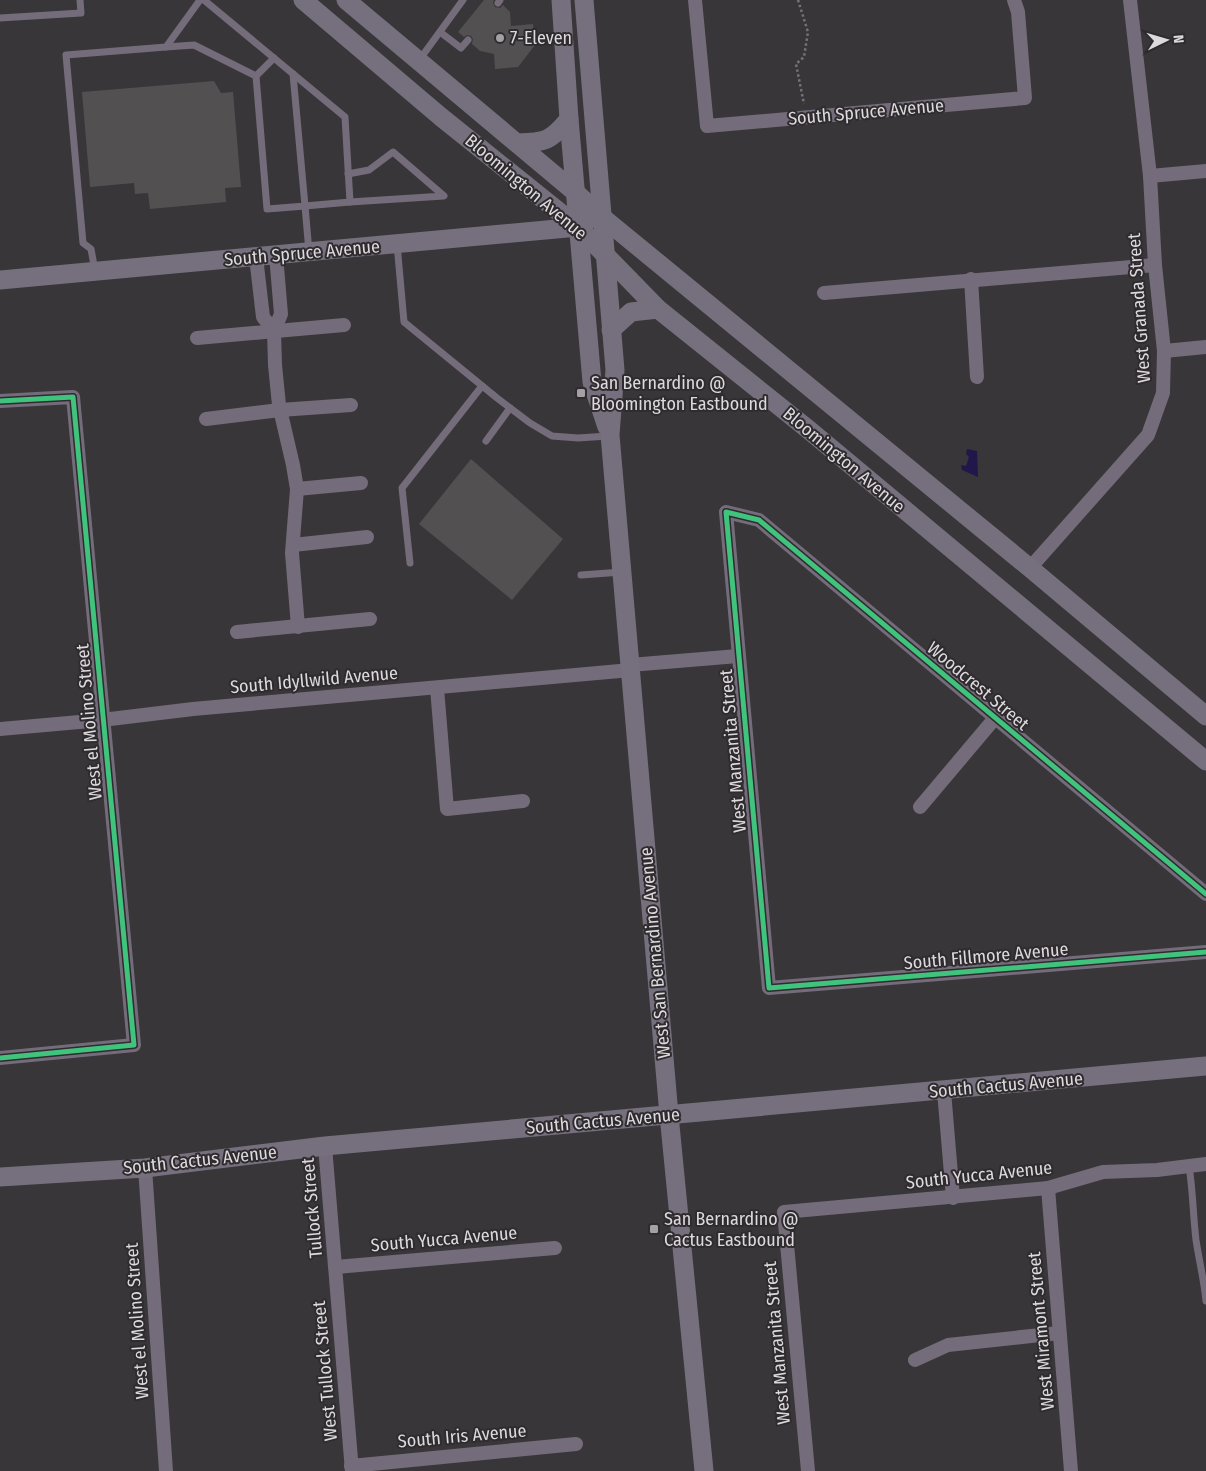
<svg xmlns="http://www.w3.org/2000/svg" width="1206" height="1471" font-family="'Fira Sans Condensed',sans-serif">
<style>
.water{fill:#22174a}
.building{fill:#525051}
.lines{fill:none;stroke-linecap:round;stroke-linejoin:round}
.path{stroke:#77727a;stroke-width:2.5;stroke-dasharray:2.5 2.5;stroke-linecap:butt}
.lane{stroke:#746c7a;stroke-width:7}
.street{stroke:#746c7a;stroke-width:14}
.secondary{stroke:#766f7d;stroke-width:19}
.cycleway-casing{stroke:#2f2b2f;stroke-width:8}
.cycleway{stroke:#40c37c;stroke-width:5}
.poi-dot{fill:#a3a1a3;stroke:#2f2b2f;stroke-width:2}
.labels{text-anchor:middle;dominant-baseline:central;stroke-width:4;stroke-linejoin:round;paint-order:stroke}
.poi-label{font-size:18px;fill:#dcdadc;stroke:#2f2b2f;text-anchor:start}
.street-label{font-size:18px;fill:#dcdadc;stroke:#2f2b2f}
</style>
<rect width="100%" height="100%" fill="#383638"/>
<!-- water -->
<polygon class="water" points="967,449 977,451 978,477 962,470 961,465 966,466 969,457 966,454"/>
<!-- building -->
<g class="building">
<polygon points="484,0 494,0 493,3 495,7 500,8 503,5 510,12 511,26 533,24 535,45 518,67 495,69 494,54 480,51 472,44 473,39 471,36 467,35 464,37 458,32"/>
<polygon points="214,81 221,93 233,92 241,187 225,188 226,202 150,209 148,193 135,194 134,183 90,187 82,92"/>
<polygon points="471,459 563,539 512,600 419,524"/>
</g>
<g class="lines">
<!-- path -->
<polyline class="path" points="798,0 808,32 804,57 796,64 804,104"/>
<!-- lane -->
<g class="lane">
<polyline points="204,0 345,117 350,202 305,206 309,252"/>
<polyline points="498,3 500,0"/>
<polyline points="0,18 81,13 80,0"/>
<polyline points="440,32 461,48 468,40"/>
<polyline points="166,47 194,45 256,76 274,58"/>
<polyline points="420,59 463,0"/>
<polyline points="256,76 267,209 305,206 293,74"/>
<polyline points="348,174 369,170 393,152 444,196 350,202"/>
<polyline points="397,244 404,322 497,398 530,423 552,436 578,438 608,436"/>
<polyline points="95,271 91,249 83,243 66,55 166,47 200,0"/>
<polyline points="486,441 510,408"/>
<polyline points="410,563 402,488 482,386"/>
<polyline points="581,575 622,572"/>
<path d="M1189 1166C1193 1191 1193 1215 1196 1240 1199 1260 1204 1280 1206 1301"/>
</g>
<!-- street -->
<g class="street">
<polyline points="695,0 707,126 1025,98 1018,12 1014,0"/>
<polyline points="1150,176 1206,171"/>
<polyline points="276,255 281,314 274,331 275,365 279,405 293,465 297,489 292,553 298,627"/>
<polyline points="256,257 263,317 274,331"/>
<polyline points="971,279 977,377"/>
<polyline points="824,293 1155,265"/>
<polyline points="197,338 344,325"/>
<polyline points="1164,351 1206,347"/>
<polyline points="0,401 73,397 134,1045 0,1058"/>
<polyline points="206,419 280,410 351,405"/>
<polyline points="297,489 361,483"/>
<polyline points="293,545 367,537"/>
<polyline points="1030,568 1148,435 1163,393 1164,351 1155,265 1150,176 1130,0"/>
<polyline points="237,632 370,619"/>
<polyline points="630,665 738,656"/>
<polyline points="437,688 447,809 523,801"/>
<polyline points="0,729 102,720 193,709 631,670"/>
<polyline points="920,807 995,718"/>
<polyline points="1206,894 759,520 726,512 769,988 1206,952"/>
<polyline points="944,1091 953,1198"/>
<polyline points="325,1146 352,1471"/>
<polyline points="145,1168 166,1471"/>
<polyline points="1048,1188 1071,1471"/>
<polyline points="336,1267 555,1248"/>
<polyline points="915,1360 948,1345 1059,1333"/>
<polyline points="351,1466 576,1444"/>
<polyline points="808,1471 784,1212 1048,1188 1103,1172 1157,1170 1206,1164"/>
</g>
<!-- secondary -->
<g class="secondary">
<polyline points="303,0 441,117 578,227 658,309 809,430 1206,761"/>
<polyline points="346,0 575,192 602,217 1030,568 1206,716"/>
<polyline points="561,0 569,119 592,382 607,427"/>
<polyline points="584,0 615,370 610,435 669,1115 704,1471"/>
<path d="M517 143C545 142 550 142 569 119"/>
<polyline points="0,280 578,227 585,224"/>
<polyline points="611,330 631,312 658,309"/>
<polyline points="0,1177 145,1168 325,1146 1206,1066"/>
</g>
<defs>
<g id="cycleway">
<polyline points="0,401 73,397 134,1045 0,1058"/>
<polyline points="1206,894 759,520 726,512 769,988 1206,952"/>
</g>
</defs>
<!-- cycleway casing -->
<use href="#cycleway" class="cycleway-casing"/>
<!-- cycleway -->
<use href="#cycleway" class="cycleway"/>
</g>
<!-- markers -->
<g class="poi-dot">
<circle cx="500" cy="38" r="5"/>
<rect x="576" y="388" width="10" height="10" rx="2.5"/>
<rect x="649" y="1224" width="10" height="10" rx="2.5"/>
</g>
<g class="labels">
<!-- poi labels -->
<g class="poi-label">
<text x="510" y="38">7-Eleven</text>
<text x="591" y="383">San Bernardino @<tspan x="591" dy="21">Bloomington Eastbound</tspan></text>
<text x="664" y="1219">San Bernardino @<tspan x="664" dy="21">Cactus Eastbound</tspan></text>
</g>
<!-- street labels -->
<g class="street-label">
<text transform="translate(866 112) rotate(-5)">South Spruce Avenue</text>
<text transform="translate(526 187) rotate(40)">Bloomington Avenue</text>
<text transform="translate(302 253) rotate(-5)">South Spruce Avenue</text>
<text transform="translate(1139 308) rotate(-94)">West Granada Street</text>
<text transform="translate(844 460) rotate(40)">Bloomington Avenue</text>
<text transform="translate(314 680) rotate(-5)">South Idyllwild Avenue</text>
<text transform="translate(978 686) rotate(40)">Woodcrest Street</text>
<text transform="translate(89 722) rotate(-95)">West el Molino Street</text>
<text transform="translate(733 751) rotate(-95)">West Manzanita Street</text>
<text transform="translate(655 953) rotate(-95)">West San Bernardino Avenue</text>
<text transform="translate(986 956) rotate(-5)">South Fillmore Avenue</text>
<text transform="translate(1006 1085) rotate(-5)">South Cactus Avenue</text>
<text transform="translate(603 1121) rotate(-5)">South Cactus Avenue</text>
<text transform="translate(200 1160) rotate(-6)">South Cactus Avenue</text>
<text transform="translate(979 1175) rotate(-6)">South Yucca Avenue</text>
<text transform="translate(312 1208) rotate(-95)">Tullock Street</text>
<text transform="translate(444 1239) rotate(-5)">South Yucca Avenue</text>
<text transform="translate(137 1321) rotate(-94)">West el Molino Street</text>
<text transform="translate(1041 1331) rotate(-95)">West Miramont Street</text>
<text transform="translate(777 1343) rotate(-95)">West Manzanita Street</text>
<text transform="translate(325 1371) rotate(-95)">West Tullock Street</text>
<text transform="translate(462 1436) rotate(-5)">South Iris Avenue</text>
</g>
</g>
<!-- north arrow -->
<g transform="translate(1166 40) rotate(85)" stroke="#2f2b2f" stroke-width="4" paint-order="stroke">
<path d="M0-4L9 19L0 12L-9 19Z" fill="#dcdadc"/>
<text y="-8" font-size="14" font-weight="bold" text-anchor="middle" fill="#dcdadc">N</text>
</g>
</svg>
